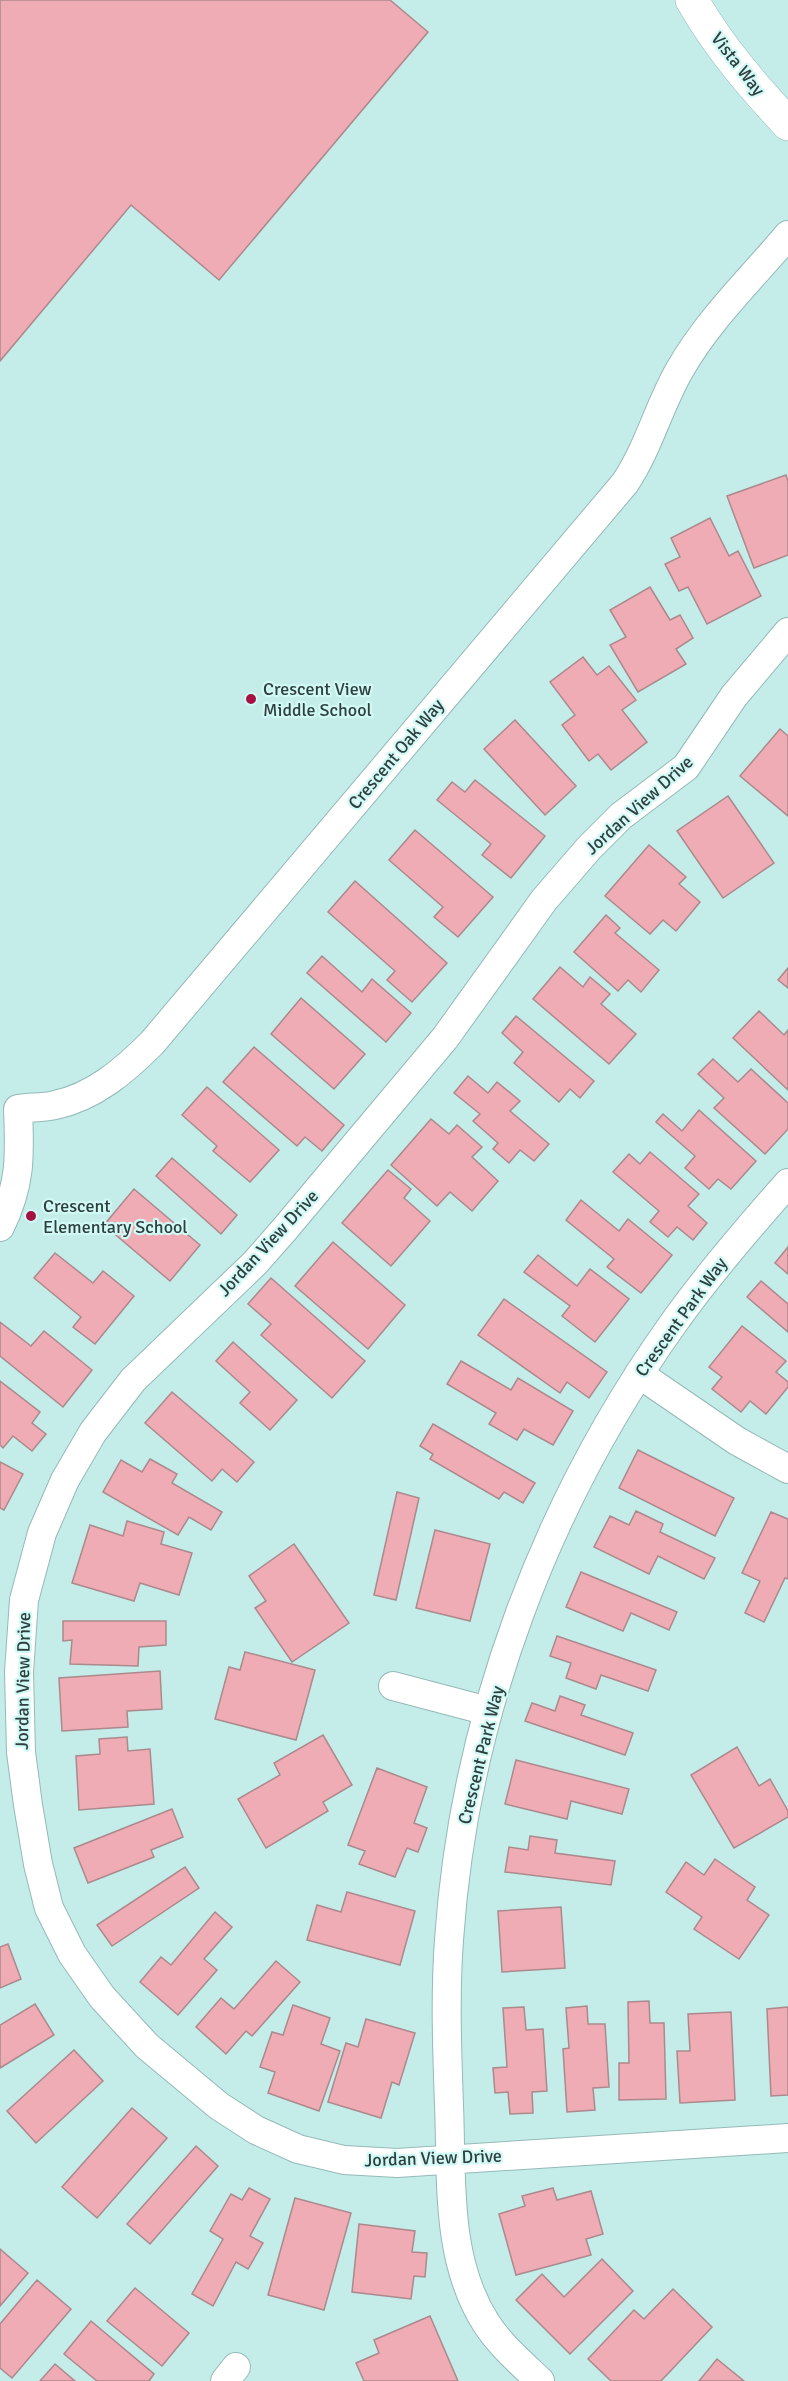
<svg xmlns="http://www.w3.org/2000/svg" width="788" height="2381" font-family="Signika,sans-serif">
<style>
.building{fill:#f0acb4;stroke:#ab898d;stroke-width:1.5}
.lines{fill:none;stroke-linecap:round;stroke-linejoin:round}
.minor-casing{stroke:#94bab8;stroke-width:30}
.tertiary-casing{stroke:#94bab8;stroke-width:34}
.minor{stroke:#fff;stroke-width:28}
.tertiary{stroke:#fff;stroke-width:33}
.poi-dot{fill:#a71042;stroke:#d1f9f6;stroke-width:2}
.labels{text-anchor:middle;dominant-baseline:central;stroke-width:4.5;stroke-linejoin:round;paint-order:stroke}
.street-label{font-size:18px;fill:#2f3f3e;stroke:#d1f9f6}
.poi-label{font-size:18px;fill:#2f3f3e;stroke:#d1f9f6;text-anchor:start}
</style>
<rect width="100%" height="100%" fill="#c4ece9"/>
<!-- building -->
<g class="building">
<polygon points="0,0 390,0 428,32 219,280 131,205 0,361"/>
<polygon points="786,475 788,481 788,555 754,568 727,496"/>
<polygon points="710,518 729,556 738,551 761,596 707,624 688,587 679,591 665,564 680,557 671,538"/>
<polygon points="650,587 670,620 680,615 693,638 676,649 686,664 638,692 610,645 626,637 610,610"/>
<polygon points="583,657 597,675 609,666 636,700 622,710 647,742 611,770 598,754 589,761 562,725 575,715 550,682"/>
<polygon points="515,720 576,786 545,815 484,749"/>
<polygon points="780,729 788,736 788,816 740,776"/>
<polygon points="475,780 545,836 511,878 482,855 491,844 437,800 452,782 465,792"/>
<polygon points="728,796 774,863 723,898 677,831"/>
<polygon points="415,830 493,897 458,937 434,917 443,907 389,860"/>
<polygon points="649,845 686,877 679,884 700,902 676,931 663,920 650,934 605,896"/>
<polygon points="355,881 447,963 412,1002 387,980 395,971 328,912"/>
<polygon points="606,915 620,928 615,933 659,970 641,992 628,980 618,991 574,952"/>
<polygon points="322,956 362,992 372,979 411,1013 386,1042 307,973"/>
<polygon points="560,967 583,987 590,977 610,994 601,1004 636,1034 609,1064 533,999"/>
<polygon points="788,968 788,988 778,980"/>
<polygon points="301,998 365,1054 334,1089 271,1034"/>
<polygon points="759,1011 784,1035 788,1030 788,1090 733,1038"/>
<polygon points="516,1016 594,1081 580,1098 570,1089 559,1102 514,1063 523,1052 502,1033"/>
<polygon points="254,1047 344,1125 322,1151 305,1137 297,1146 223,1082"/>
<polygon points="713,1059 738,1082 751,1069 788,1103 788,1129 765,1154 714,1108 724,1098 698,1074"/>
<polygon points="468,1076 488,1093 497,1082 520,1101 510,1111 549,1144 534,1161 520,1150 509,1163 493,1149 498,1143 473,1121 480,1114 454,1093"/>
<polygon points="207,1087 279,1150 250,1182 213,1151 217,1146 182,1115"/>
<polygon points="699,1110 756,1161 731,1189 718,1179 709,1189 685,1168 695,1156 656,1122 663,1114 682,1131"/>
<polygon points="431,1119 449,1134 457,1125 482,1147 472,1157 498,1181 472,1211 450,1192 437,1206 391,1165"/>
<polygon points="650,1152 699,1194 688,1206 707,1223 693,1240 677,1227 668,1237 650,1222 659,1211 613,1172 629,1154 640,1164"/>
<polygon points="172,1158 237,1215 221,1234 156,1176"/>
<polygon points="388,1170 411,1189 404,1198 430,1221 391,1266 342,1223"/>
<polygon points="134,1189 200,1245 170,1281 104,1225"/>
<polygon points="581,1200 619,1231 628,1219 672,1255 641,1293 607,1267 614,1259 566,1220"/>
<polygon points="333,1242 405,1305 368,1349 295,1286"/>
<polygon points="788,1247 788,1274 775,1263"/>
<polygon points="55,1253 93,1283 103,1271 134,1296 95,1344 73,1327 81,1317 34,1278"/>
<polygon points="538,1255 577,1286 590,1269 629,1299 595,1342 562,1316 570,1306 524,1272"/>
<polygon points="271,1278 365,1361 332,1398 261,1335 271,1324 248,1304"/>
<polygon points="761,1281 788,1304 788,1332 747,1297"/>
<polygon points="504,1299 607,1372 589,1398 567,1382 560,1393 478,1335"/>
<polygon points="0,1322 31,1346 44,1331 92,1370 63,1407 0,1356"/>
<polygon points="742,1326 786,1361 776,1372 788,1382 788,1387 766,1414 750,1401 741,1412 712,1389 722,1377 709,1367"/>
<polygon points="233,1342 297,1400 270,1430 240,1403 250,1392 216,1361"/>
<polygon points="461,1361 511,1390 518,1378 573,1411 553,1445 524,1429 517,1440 489,1424 496,1413 447,1384"/>
<polygon points="0,1381 40,1412 32,1423 46,1434 32,1451 13,1436 3,1448 0,1445"/>
<polygon points="172,1392 254,1462 237,1482 222,1469 212,1481 145,1423"/>
<polygon points="433,1424 535,1483 523,1503 504,1492 499,1499 430,1459 433,1454 420,1446"/>
<polygon points="638,1450 734,1498 715,1536 619,1488"/>
<polygon points="150,1459 177,1474 172,1483 222,1512 211,1530 189,1517 178,1535 103,1492 121,1460 142,1472"/>
<polygon points="0,1462 23,1474 4,1510 0,1508"/>
<polygon points="397,1492 419,1498 396,1600 374,1595"/>
<polygon points="636,1511 663,1524 660,1532 715,1558 704,1579 658,1556 649,1574 594,1547 610,1516 629,1525"/>
<polygon points="771,1512 788,1519 788,1579 785,1578 764,1622 745,1613 760,1581 742,1573"/>
<polygon points="127,1521 164,1532 161,1544 192,1553 179,1595 140,1583 134,1601 72,1583 90,1525 123,1536"/>
<polygon points="435,1530 490,1544 470,1621 416,1608"/>
<polygon points="294,1544 349,1623 292,1662 255,1608 266,1601 249,1576"/>
<polygon points="581,1572 677,1612 669,1630 631,1613 623,1631 566,1607"/>
<polygon points="63,1621 166,1621 166,1645 139,1647 138,1666 70,1664 72,1640 63,1641"/>
<polygon points="557,1636 656,1670 648,1691 601,1675 596,1689 566,1678 571,1663 550,1656"/>
<polygon points="245,1652 315,1670 296,1740 215,1719 229,1667 240,1670"/>
<polygon points="160,1671 162,1709 127,1711 128,1727 62,1731 59,1678"/>
<polygon points="560,1696 585,1705 581,1715 633,1733 625,1755 525,1721 532,1703 555,1711"/>
<polygon points="323,1735 352,1785 323,1802 328,1811 266,1848 238,1799 280,1775 274,1763"/>
<polygon points="127,1737 128,1751 150,1749 154,1804 79,1810 76,1756 100,1754 99,1739"/>
<polygon points="737,1747 759,1786 770,1779 788,1811 788,1817 734,1848 691,1775"/>
<polygon points="516,1760 629,1789 622,1814 571,1801 567,1819 505,1804"/>
<polygon points="377,1768 427,1787 414,1823 427,1828 418,1852 407,1848 395,1877 359,1864 365,1851 348,1845"/>
<polygon points="172,1809 183,1837 151,1850 154,1857 88,1883 74,1848"/>
<polygon points="530,1836 557,1840 555,1853 615,1861 611,1885 505,1872 509,1847 528,1850"/>
<polygon points="715,1859 755,1887 747,1900 769,1915 739,1959 694,1929 702,1917 666,1892 686,1862 704,1875"/>
<polygon points="185,1867 199,1888 112,1946 97,1925"/>
<polygon points="347,1892 415,1911 400,1965 307,1940 317,1905 341,1912"/>
<polygon points="561,1907 565,1968 502,1972 498,1911"/>
<polygon points="215,1912 232,1927 204,1959 217,1970 178,2015 140,1982 161,1957 171,1965"/>
<polygon points="8,1944 21,1979 0,1988 0,1947"/>
<polygon points="276,1961 300,1982 252,2036 246,2031 226,2054 196,2027 221,1998 234,2009"/>
<polygon points="649,2001 650,2023 664,2023 666,2099 619,2100 619,2063 629,2063 628,2002"/>
<polygon points="35,2004 54,2035 0,2068 0,2025"/>
<polygon points="293,2005 330,2018 321,2044 340,2051 319,2111 268,2093 275,2072 260,2067 272,2032 283,2035"/>
<polygon points="587,2006 588,2024 605,2024 609,2087 593,2088 595,2110 567,2112 563,2049 569,2048 566,2008"/>
<polygon points="524,2007 526,2030 543,2029 547,2091 532,2092 533,2113 510,2114 508,2092 495,2093 493,2068 507,2067 503,2008"/>
<polygon points="788,2007 788,2095 771,2096 767,2009"/>
<polygon points="731,2012 735,2100 680,2103 677,2051 690,2051 688,2014"/>
<polygon points="366,2019 415,2033 399,2085 392,2082 381,2118 328,2102 346,2043 358,2047"/>
<polygon points="74,2050 103,2081 36,2143 7,2111"/>
<polygon points="132,2108 167,2138 97,2218 62,2187"/>
<polygon points="196,2146 218,2166 150,2244 127,2224"/>
<polygon points="249,2188 270,2199 250,2236 263,2243 248,2269 236,2262 213,2306 192,2294 223,2239 210,2231 231,2194 242,2200"/>
<polygon points="553,2188 557,2200 591,2191 603,2234 586,2239 591,2255 516,2275 499,2214 525,2206 522,2196"/>
<polygon points="295,2198 351,2213 324,2310 268,2295"/>
<polygon points="359,2224 415,2231 412,2252 427,2253 425,2277 414,2276 411,2299 352,2292"/>
<polygon points="0,2249 28,2273 0,2306"/>
<polygon points="602,2259 633,2291 570,2354 516,2300 542,2274 564,2297"/>
<polygon points="37,2280 71,2309 12,2378 0,2368 0,2324"/>
<polygon points="135,2288 189,2333 162,2366 107,2321"/>
<polygon points="673,2289 712,2327 661,2381 611,2381 588,2359 634,2310 644,2319"/>
<polygon points="430,2316 458,2381 364,2381 356,2363 379,2353 374,2340"/>
<polygon points="91,2321 154,2374 149,2381 97,2381 64,2354"/>
<polygon points="717,2359 744,2381 699,2381"/>
<polygon points="55,2364 75,2381 40,2381"/>
</g>
<g class="lines">
<defs>
<g id="minor">
<polyline points="788,632 734,696 686,767 621,816 589,848 544,900 445,1038 284,1230 255,1263 133,1380 93,1432 65,1480 42,1533 24,1600 19,1672 21,1752 28,1805 38,1864 49,1908 72,1954 102,1997 147,2046 219,2106 256,2130 298,2149 344,2160 397,2163 788,2138"/>
<path d="M0 1227C21 1185 20 1155 18 1109 30 1107 43 1108 55 1105 94 1097 125 1070 152 1043L625 483C649 447 658 408 679 371 707 321 751 279 788 235"/>
<polyline points="639,1374 737,1441 788,1469"/>
<polyline points="393,1686 488,1711"/>
<polyline points="225,2381 236,2367"/>
<path d="M540 2381C521 2363 500 2345 486 2323 445 2259 452 2178 449 2105 447 2050 445 1994 449 1940 464 1718 546 1501 675 1321 710 1272 749 1227 788 1183"/>
</g>
<path id="tertiary" d="M692 0C718 46 752 85 788 124"/>
</defs>
<!-- minor casing -->
<use href="#minor" class="minor-casing"/>
<!-- tertiary casing -->
<use href="#tertiary" class="tertiary-casing"/>
<!-- minor -->
<use href="#minor" class="minor"/>
<!-- tertiary -->
<use href="#tertiary" class="tertiary"/>
</g>
<!-- markers -->
<g class="poi-dot">
<circle cx="251" cy="699" r="6"/>
<circle cx="31" cy="1216" r="6"/>
</g>
<g class="labels">
<!-- street labels -->
<g class="street-label">
<text transform="translate(738 64) rotate(52)">Vista Way</text>
<text transform="translate(396 754) rotate(-50)">Crescent Oak Way</text>
<text transform="translate(639 805) rotate(-42)">Jordan View Drive</text>
<text transform="translate(268 1243) rotate(-47)">Jordan View Drive</text>
<text transform="translate(681 1317) rotate(-54)">Crescent Park Way</text>
<text transform="translate(23 1681) rotate(-89)">Jordan View Drive</text>
<text transform="translate(481 1755) rotate(-76)">Crescent Park Way</text>
<text transform="translate(433 2158) rotate(-2)">Jordan View Drive</text>
</g>
<!-- poi labels -->
<g class="poi-label">
<text x="263" y="689">Crescent View<tspan x="263" dy="21">Middle School</tspan></text>
<text x="43" y="1206">Crescent<tspan x="43" dy="21">Elementary School</tspan></text>
</g>
</g>
</svg>
